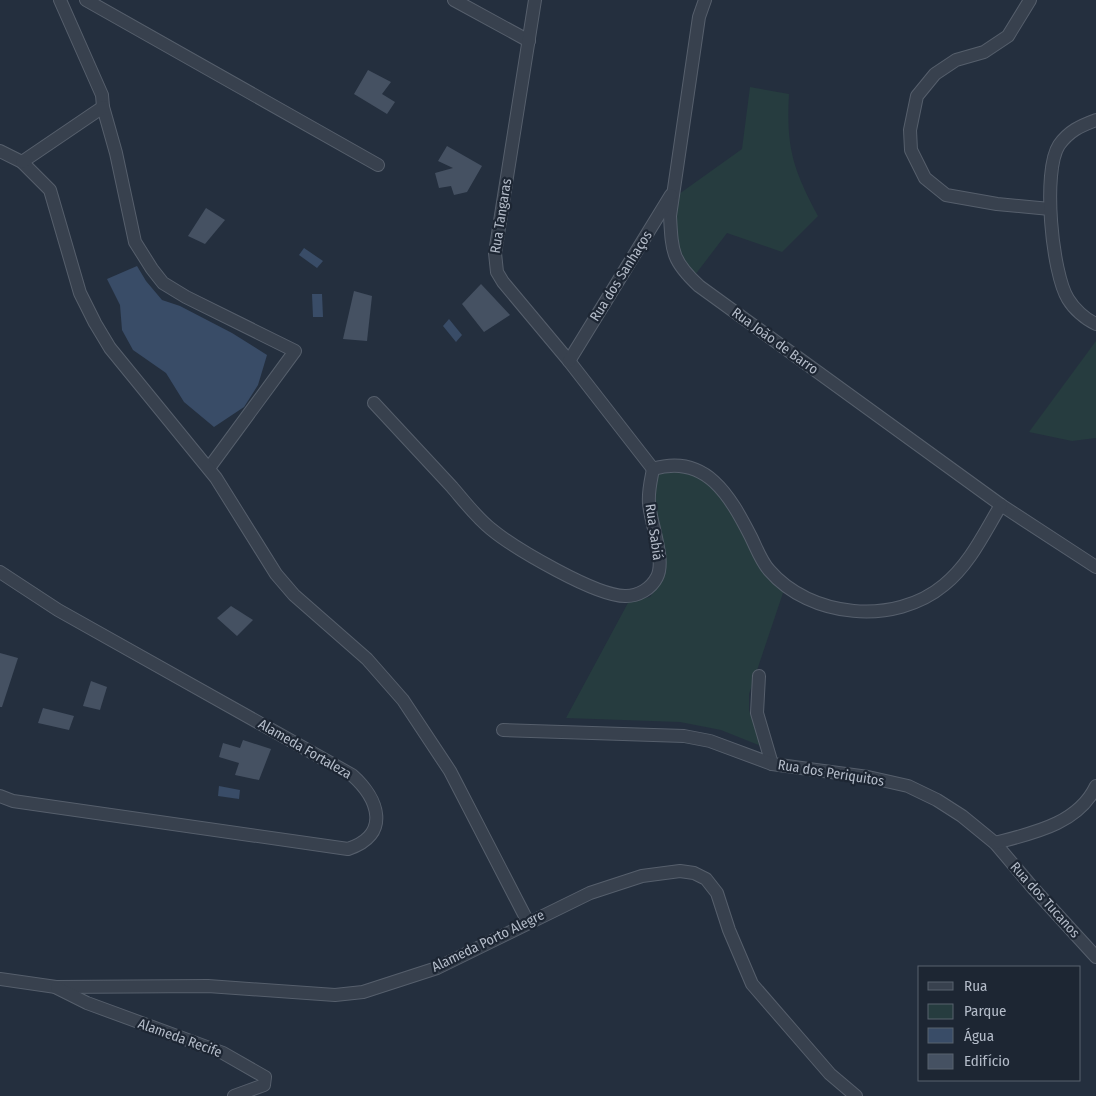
<svg xmlns="http://www.w3.org/2000/svg" width="1096" height="1096" font-family="'Fira Sans Condensed',sans-serif">
<style>
.green{fill:#263c3f}
.water{fill:#394c67}
.building{fill:#455162}
.lines{fill:none;stroke-linecap:round;stroke-linejoin:round}
.minor-casing{stroke:#565f6c;stroke-width:14}
.minor{stroke:#38414e;stroke-width:12}
.labels{text-anchor:middle;dominant-baseline:central;stroke-width:4.5;stroke-linejoin:round;paint-order:stroke}
.street-label{font-size:14px;fill:#b4bcc9;stroke:#1d2633}
</style>
<rect width="100%" height="100%" fill="#242f3e"/>
<!-- green -->
<g class="green">
<path d="M750 87 789 94C786 148 793 169 818 216L782 252 727 233 695 275C669 253 674 225 679 194L742 149Z"/>
<polygon points="1096,341 1096,438 1072,441 1029,432"/>
<polygon points="660,469 694,471 715,487 785,587 749,694 749,710 761,746 721,730 680,722 566,718 629,601 650,597 661,582 653,502 653,487"/>
</g>
<!-- water -->
<g class="water">
<polygon points="304,248 323,261 317,268 299,255"/>
<polygon points="137,266 146,281 162,300 180,306 232,333 267,355 258,385 244,407 214,427 184,402 166,373 133,350 122,330 120,305 107,279"/>
<polygon points="312,294 322,294 323,317 313,317"/>
<polygon points="449,319 462,335 456,342 443,326"/>
<polygon points="219,786 240,790 239,799 218,796"/>
</g>
<!-- building -->
<g class="building">
<polygon points="368,70 391,82 382,94 395,102 387,114 354,94"/>
<polygon points="447,146 482,166 467,192 454,195 451,186 439,188 435,173 453,168 438,161"/>
<polygon points="206,208 225,220 205,244 188,236"/>
<polygon points="481,284 510,315 484,332 462,304"/>
<polygon points="354,291 372,296 367,341 343,339"/>
<polygon points="231,606 253,620 237,636 217,618"/>
<polygon points="0,653 18,658 2,707 0,707"/>
<polygon points="91,681 107,687 100,710 83,706"/>
<polygon points="43,708 74,716 69,730 38,723"/>
<polygon points="243,740 271,749 259,780 235,775 239,763 219,757 223,743 240,748"/>
</g>
<g class="lines">
<defs>
<g id="minor">
<polyline points="60,0 102,95 103,107 116,153 135,242 152,269 163,283 186,297 295,351 209,468"/>
<polyline points="86,0 378,165"/>
<polyline points="454,0 529,41"/>
<polyline points="535,0 495,253 497,272 503,282 569,361 653,469"/>
<path d="M705 0 699 17 670 216C672 252 672 261 699 286L1001 505 1096 567"/>
<polyline points="1030,0 1008,36 984,52 956,60 935,74 917,96 910,130 911,150 925,178 946,195 997,204 1050,209"/>
<path d="M1096 120C1080 126 1069 131 1059 145 1042 171 1052 273 1068 299 1074 309 1085 319 1096 324"/>
<polyline points="0,151 22,162 50,190 80,293 95,323 110,348 216,478 276,574 294,595 367,659 403,700 450,771 528,922"/>
<polyline points="22,162 103,107"/>
<polyline points="569,361 671,195"/>
<path d="M374 403C400 431 426 459 452 487 464 501 476 517 491 529 514 548 597 597 626 596 638 596 651 589 657 577 666 560 650 522 649 503 648 491 651 480 653 469 706 453 730 496 751 537 756 547 761 561 769 570 810 618 895 626 944 585 970 564 984 533 1001 505"/>
<path d="M0 572 58 610 352 775C379 799 391 835 348 849L13 801 0 796"/>
<polyline points="759,676 757,713 772,764"/>
<polyline points="503,730 684,736 710,741 772,764 868,777 908,786 937,800 962,816 995,843 1033,888 1096,957"/>
<path d="M995 843C1033 833 1078 824 1096 786"/>
<polyline points="0,979 56,987 208,986 335,995 363,992 437,968 590,893 642,876 680,871 694,873 706,879 717,893 729,930 752,984 830,1074 856,1096"/>
<polyline points="57,988 87,1003 223,1053 265,1077 264,1085 234,1096"/>
</g>
</defs>
<!-- minor casing -->
<use href="#minor" class="minor-casing"/>
<!-- minor -->
<use href="#minor" class="minor"/>
</g>
<g class="labels">
<!-- street labels -->
<g class="street-label">
<text transform="translate(501 216) rotate(-81)">Rua Tangaras</text>
<text transform="translate(621 276) rotate(-58)">Rua dos Sanhaços</text>
<text transform="translate(775 341) rotate(36)">Rua João de Barro</text>
<text transform="translate(654 532) rotate(82)">Rua Sabiá</text>
<text transform="translate(305 749) rotate(30)">Alameda Fortaleza</text>
<text transform="translate(831 773) rotate(9)">Rua dos Periquitos</text>
<text transform="translate(1045 900) rotate(48)">Rua dos Tucanos</text>
<text transform="translate(488 941) rotate(-26)">Alameda Porto Alegre</text>
<text transform="translate(180 1038) rotate(20)">Alameda Recife</text>
</g>
</g>
<!-- legend -->
<rect x="918" y="966" width="162" height="115" fill="#1d2633" stroke="#59626f"/>
<rect x="928" y="982" width="25" height="8" fill="#38414e" stroke="#59626f"/>
<text x="964" y="991" font-size="15" fill="#b4bcc9">Rua</text>
<rect x="928" y="1004" width="25" height="15" fill="#263c3f" stroke="#59626f"/>
<text x="964" y="1016" font-size="15" fill="#b4bcc9">Parque</text>
<rect x="928" y="1028" width="25" height="15" fill="#394c67" stroke="#59626f"/>
<text x="964" y="1041" font-size="15" fill="#b4bcc9">Água</text>
<rect x="928" y="1054" width="25" height="15" fill="#455162" stroke="#59626f"/>
<text x="964" y="1066" font-size="15" fill="#b4bcc9">Edifício</text>
</svg>
